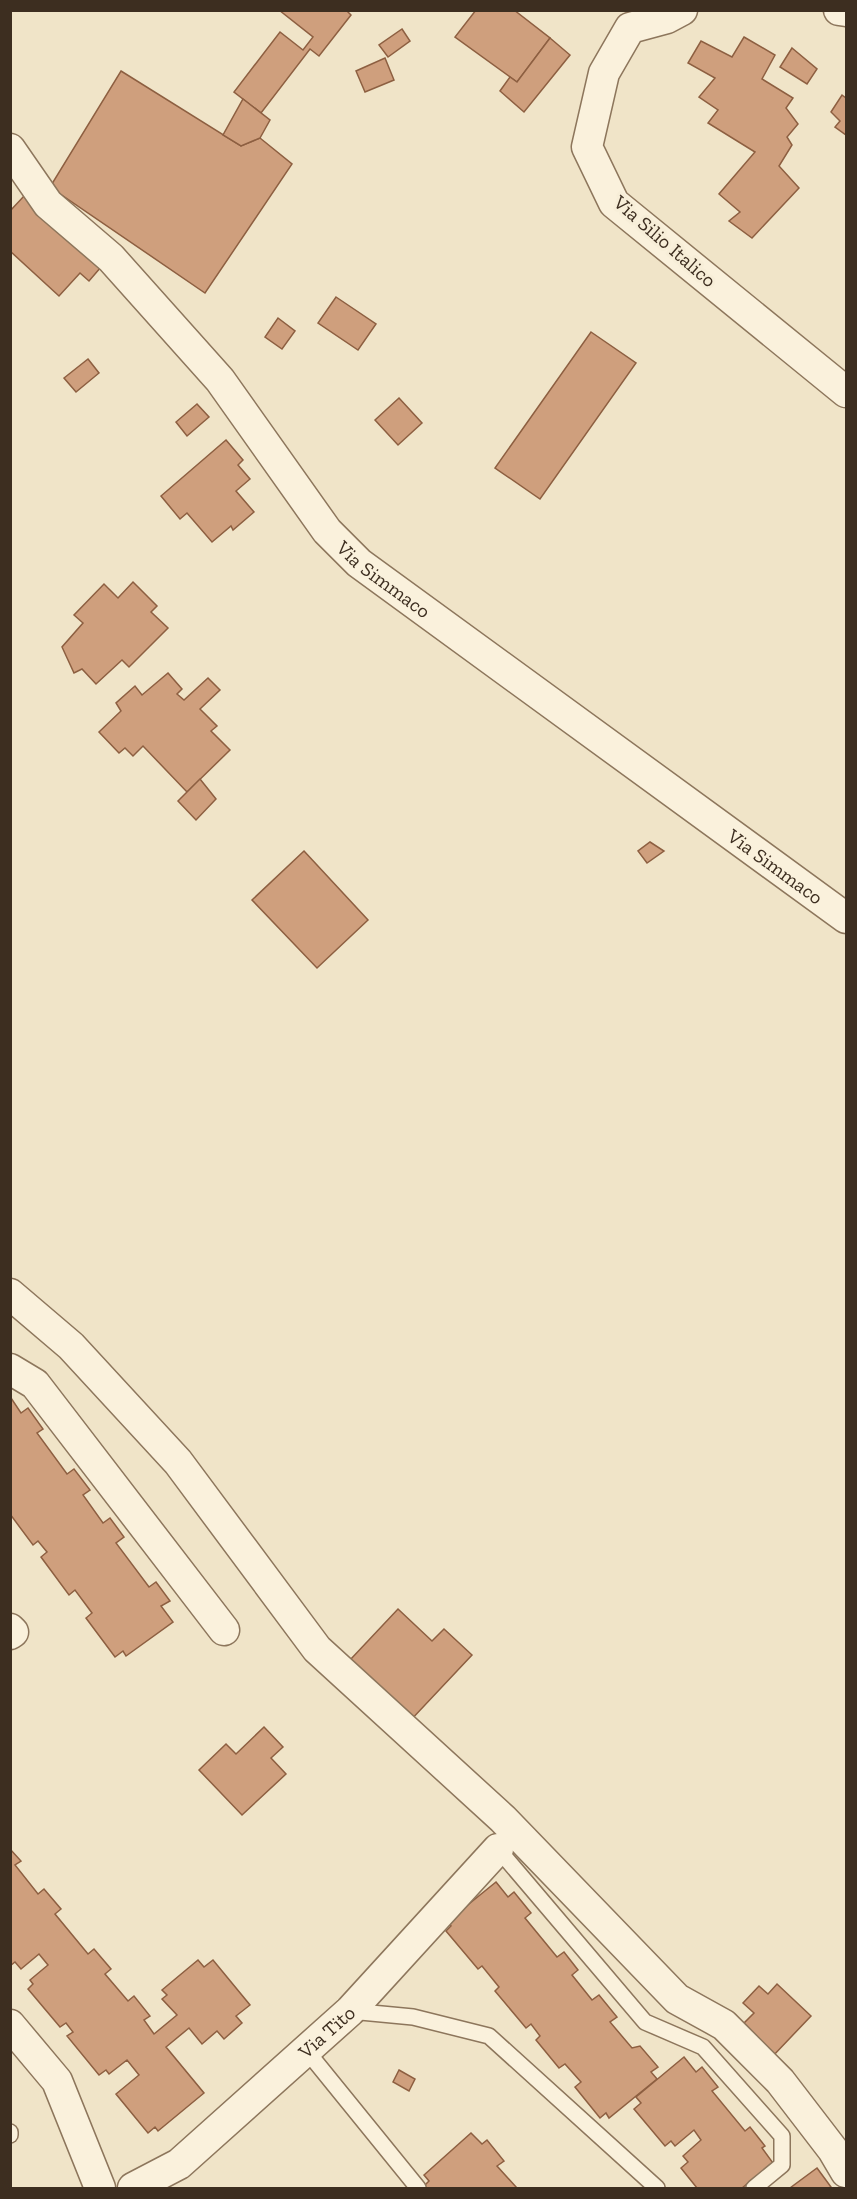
<svg xmlns="http://www.w3.org/2000/svg" width="857" height="2199" font-family="'Zilla Slab',serif">
<style>
.building{fill:#cf9f7d;stroke:#8d5f41;stroke-width:1.5}
.lines{fill:none;stroke-linecap:round;stroke-linejoin:round}
.service-casing{stroke:#8d765c;stroke-width:18}
.minor-casing{stroke:#8d765c;stroke-width:33}
.service{stroke:#faf1dc;stroke-width:15}
.minor{stroke:#faf1dc;stroke-width:30}
.labels{text-anchor:middle;dominant-baseline:central;stroke-width:6;stroke-linejoin:round;paint-order:stroke}
.street-label{font-size:20px;fill:#3d2e20;stroke:#f7eed8}
</style>
<rect width="100%" height="100%" fill="#f0e4c8"/>
<!-- building -->
<g class="building">
<polygon points="279,10 346,10 351,15 319,56 310,49 261,113 234,92 280,32 303,50 313,37"/>
<polygon points="476,10 514,10 550,38 517,82 455,37"/>
<polygon points="402,29 410,41 388,57 379,45"/>
<polygon points="744,37 775,55 762,79 793,98 786,108 798,124 787,137 792,145 779,166 799,188 752,238 729,221 740,212 719,194 755,152 708,123 718,110 699,97 715,78 688,63 701,41 732,57"/>
<polygon points="550,38 570,55 524,112 500,91 510,77 517,82"/>
<polygon points="792,48 817,69 807,84 780,67"/>
<polygon points="385,58 394,80 365,92 356,71"/>
<polygon points="121,71 241,146 260,138 292,164 205,293 50,187"/>
<polygon points="842,95 846,98 846,135 835,127 840,121 831,112"/>
<polygon points="243,99 270,120 260,138 241,146 223,135"/>
<polygon points="24,196 101,267 89,281 80,273 59,296 10,251 10,211"/>
<polygon points="336,297 376,324 358,350 318,323"/>
<polygon points="278,318 295,331 282,349 265,337"/>
<polygon points="591,332 636,363 540,499 495,468"/>
<polygon points="88,359 99,373 76,392 64,378"/>
<polygon points="399,398 422,423 398,445 375,420"/>
<polygon points="197,404 209,417 187,436 176,422"/>
<polygon points="226,440 243,460 238,465 250,479 236,491 254,512 233,530 231,526 212,542 187,513 180,519 161,496"/>
<polygon points="133,582 157,606 151,612 168,628 129,667 122,660 96,684 82,669 74,673 62,647 83,623 74,615 104,584 118,598"/>
<polygon points="168,673 182,689 177,694 184,700 208,678 220,690 200,709 217,726 211,731 230,750 187,792 143,746 133,756 125,748 119,753 99,732 121,711 116,703 135,686 142,695"/>
<polygon points="200,779 216,799 196,820 178,801"/>
<polygon points="650,842 664,851 647,863 638,851"/>
<polygon points="304,851 368,920 317,968 252,900"/>
<polygon points="11,1398 21,1413 28,1408 43,1429 37,1433 67,1474 74,1469 90,1490 83,1495 103,1523 110,1518 124,1537 116,1543 149,1587 156,1582 170,1601 161,1606 173,1622 126,1656 123,1651 115,1657 86,1618 92,1613 75,1590 69,1595 41,1557 47,1552 38,1541 33,1545 10,1514"/>
<polygon points="398,1609 432,1641 444,1629 472,1655 409,1722 350,1660"/>
<polygon points="264,1727 283,1747 271,1758 286,1774 242,1815 199,1770 226,1744 236,1754"/>
<polygon points="10,1849 21,1861 15,1865 38,1894 44,1889 61,1909 55,1914 88,1954 94,1949 111,1969 105,1974 128,2001 134,1996 150,2016 144,2020 154,2034 177,2015 162,1999 167,1995 162,1990 198,1960 204,1967 213,1960 250,2005 236,2016 242,2023 224,2039 217,2031 202,2044 189,2028 166,2047 204,2093 158,2131 155,2127 148,2133 116,2094 139,2075 127,2060 109,2074 106,2070 99,2075 67,2036 73,2032 66,2023 60,2027 28,1989 33,1984 30,1980 48,1965 39,1954 21,1969 15,1962 10,1966"/>
<polygon points="496,1882 508,1897 514,1892 531,1913 525,1918 557,1957 564,1952 578,1970 572,1975 592,2000 599,1995 617,2017 610,2022 632,2048 640,2046 658,2067 651,2072 657,2079 609,2118 606,2113 600,2118 575,2087 581,2082 565,2064 559,2068 536,2040 540,2036 531,2024 526,2028 495,1991 499,1987 482,1966 478,1969 446,1931 451,1926 448,1921"/>
<polygon points="777,1984 811,2016 772,2057 740,2027 754,2013 743,2003 759,1986 768,1994"/>
<polygon points="684,2057 696,2072 702,2067 718,2087 712,2091 745,2131 750,2127 765,2146 762,2148 773,2163 742,2188 697,2188 681,2168 688,2162 683,2156 701,2140 694,2130 675,2146 671,2141 665,2146 634,2109 641,2103 636,2097"/>
<polygon points="399,2070 415,2079 409,2091 393,2082"/>
<polygon points="471,2133 482,2144 487,2140 504,2161 497,2166 517,2188 424,2188 423,2187 429,2181 424,2175"/>
<polygon points="817,2168 831,2187 829,2188 790,2188"/>
</g>
<g class="lines">
<defs>
<g id="service">
<polyline points="498,1849 645,2022 703,2047 782,2136 782,2165 754,2188"/>
<polyline points="350,2011 413,2017 489,2036 657,2188"/>
<polyline points="306,2050 418,2188"/>
<polyline points="10,2132 10,2135"/>
</g>
<g id="minor">
<polyline points="682,10 667,18 630,28 604,73 587,147 614,203 846,392"/>
<polyline points="839,10 846,11"/>
<path id="s1" d="M10 149 48 204 111 258 220 380 327 531 359 563 846 918"/>
<polyline points="10,1294 71,1346 178,1462 317,1649 503,1819 677,1999 724,2025 780,2081 833,2150 846,2172"/>
<polyline points="10,1369 35,1384 224,1630"/>
<polyline points="10,1629 13,1632 10,1634"/>
<polyline points="10,2025 57,2081 100,2188"/>
<path id="s2" d="M133 2188 179 2164 350 2011 498 1849"/>
</g>
</defs>
<!-- service casing -->
<use href="#service" class="service-casing"/>
<!-- minor casing -->
<use href="#minor" class="minor-casing"/>
<!-- service -->
<use href="#service" class="service"/>
<!-- minor -->
<use href="#minor" class="minor"/>
</g>
<g class="labels">
<!-- street labels -->
<g class="street-label">
<text transform="translate(665 241) rotate(41)">Via Silio Italico</text>
<text stroke="none"><textPath href="#s1" startOffset="573">Via Simmaco</textPath></text>
<text stroke="none"><textPath href="#s1" startOffset="1059">Via Simmaco</textPath></text>
<text stroke="none"><textPath href="#s2" startOffset="250">Via Tito</textPath></text>
</g>
</g>
<!-- border -->
<rect width="857" height="2199" fill="none" stroke="#3d2e20" stroke-width="24"/>
</svg>
